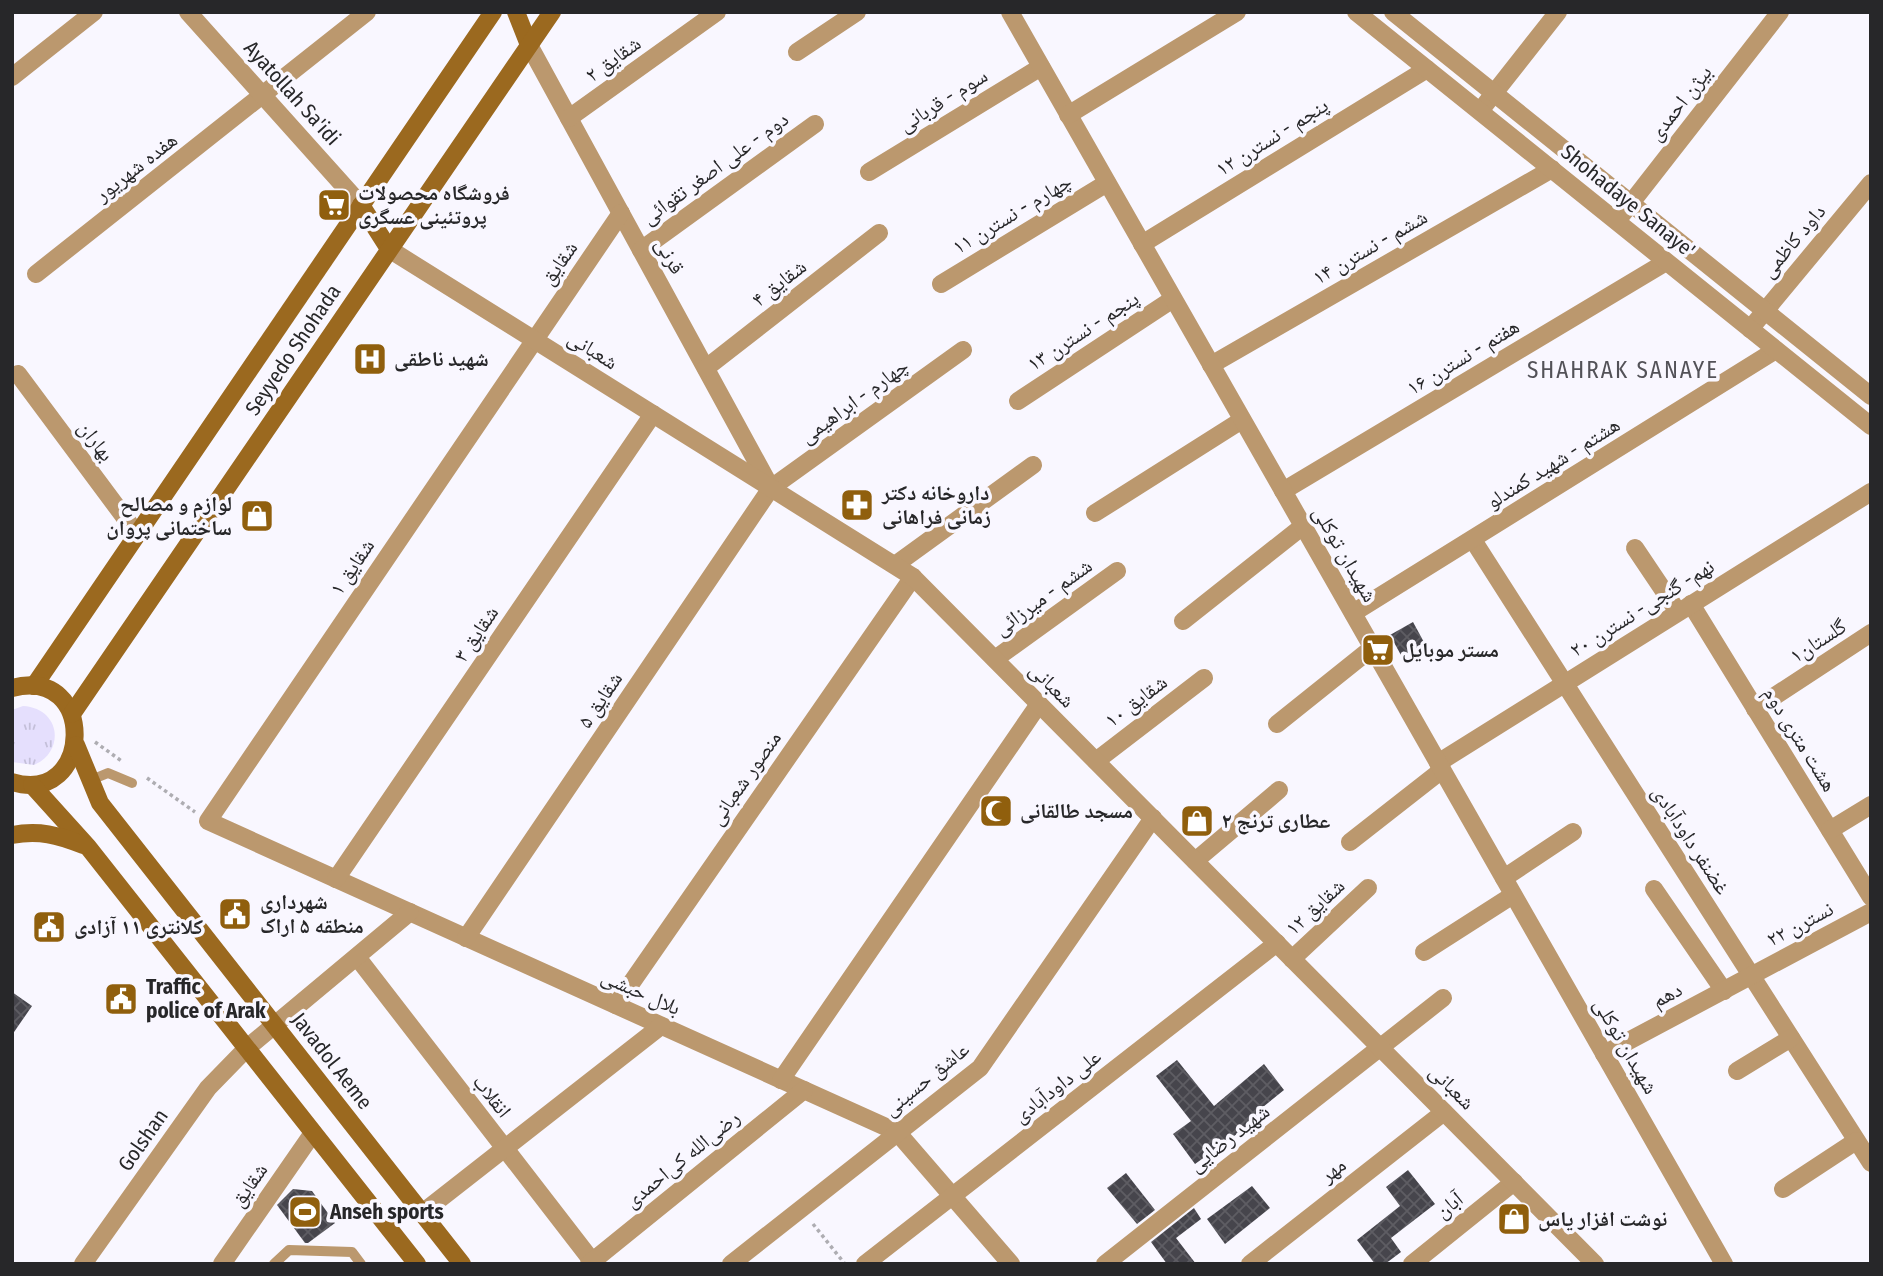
<svg xmlns="http://www.w3.org/2000/svg" width="1883" height="1276" font-family="'Fira Sans Condensed','Noto Naskh Arabic',sans-serif">
<style>
.grass{fill:url(#grass-tufts)}
.building{fill:url(#building-cross-hatch)}
.lines{fill:none;stroke-linecap:round;stroke-linejoin:round}
.path{stroke:#aeadb2;stroke-width:3.5;stroke-dasharray:3.5 3.5;stroke-linecap:butt}
.service{stroke:#bb986e;stroke-width:10}
.minor{stroke:#bb986e;stroke-width:18}
.tertiary{stroke:#bb986e;stroke-width:18}
.secondary{stroke:#9b691f;stroke-width:18}
.labels{text-anchor:middle;dominant-baseline:central;stroke-width:7;stroke-linejoin:round;paint-order:stroke}
.street-label{font-size:21px;fill:#272729;stroke:#f9f7ff}
.poi-label{font-size:21px;font-weight:bold;fill:#272729;stroke:#f9f7ff;text-anchor:start}
.neighbourhood-label{font-size:23px;letter-spacing:2px;fill:#535258;stroke:#f9f7ff}
</style>
<defs>
<pattern id="grass-tufts" width="24" height="20" patternUnits="userSpaceOnUse" patternTransform="scale(1.75)"><rect width="24" height="20" fill="#e5dffd"/><path d="M3 7l-1-3M5 7V3M7 7l1-3M15 17l-1-3M17 17v-4M19 17l1-3" fill="none" stroke="#c4bfd9"/></pattern>
<pattern id="building-cross-hatch" width="8" height="8" patternUnits="userSpaceOnUse" patternTransform="scale(1.75)"><rect width="8" height="8" fill="#46454c"/><path d="M0 0l8 8M0 8l8-8" fill="none" stroke="#5e5d63"/></pattern>
</defs>
<rect width="100%" height="100%" fill="#f9f7ff"/>
<!-- grass -->
<path class="grass" d="M23 706C60 708 66 751 34 765L12 762V710Z"/>
<!-- building -->
<g class="building">
<polygon points="1413,622 1425,644 1402,657 1390,635"/>
<polygon points="12,992 32,1006 12,1035"/>
<polygon points="1177,1060 1214,1106 1264,1064 1284,1090 1258,1111 1262,1116 1195,1164 1173,1134 1191,1121 1156,1076"/>
<polygon points="1408,1170 1435,1204 1391,1238 1401,1252 1385,1264 1375,1264 1357,1240 1400,1206 1386,1187"/>
<polygon points="1126,1173 1155,1210 1137,1224 1107,1188"/>
<polygon points="1252,1186 1270,1208 1225,1244 1207,1219"/>
<polygon points="293,1189 312,1191 335,1223 308,1243 305,1243 277,1205"/>
<polygon points="1194,1208 1201,1219 1176,1238 1196,1264 1167,1264 1151,1242"/>
</g>
<g class="lines">
<!-- path -->
<g class="path">
<polyline points="95,742 123,762"/>
<polyline points="147,778 195,812"/>
<polyline points="813,1224 845,1264"/>
</g>
<!-- service -->
<g class="service">
<polyline points="91,780 108,773 132,783"/>
<polyline points="274,1264 289,1250 352,1252 361,1264"/>
</g>
<!-- minor -->
<g class="minor">
<polyline points="529,45 771,488"/>
<polyline points="797,52 857,12"/>
<polyline points="1480,111 1558,12"/>
<polyline points="569,118 717,12"/>
<polyline points="869,172 1041,67"/>
<polyline points="621,213 208,821 897,1132 1011,1264"/>
<polyline points="1617,221 1780,12"/>
<polyline points="1142,244 1427,69"/>
<polyline points="641,250 815,124"/>
<polyline points="36,274 367,12"/>
<polyline points="941,284 1107,183"/>
<polyline points="1750,329 1871,183"/>
<polyline points="1211,365 1552,169"/>
<polyline points="706,368 879,233"/>
<polyline points="18,374 137,534"/>
<polyline points="1018,401 1173,299"/>
<polyline points="1283,491 1666,262"/>
<polyline points="1095,513 1242,420"/>
<polyline points="1473,540 1871,1163"/>
<polyline points="1635,548 1678,612"/>
<polyline points="895,565 1033,465"/>
<polyline points="1691,604 1871,897"/>
<polyline points="1353,613 1776,350"/>
<polyline points="1183,621 1303,526"/>
<polyline points="995,659 1117,571"/>
<polyline points="1755,709 1871,633"/>
<polyline points="1277,724 1372,648"/>
<polyline points="1096,761 1204,678"/>
<polyline points="1438,763 1871,492"/>
<polyline points="1830,830 1871,805"/>
<polyline points="1350,842 1442,770"/>
<polyline points="1195,861 1279,790"/>
<polyline points="1504,878 1573,832"/>
<polyline points="336,879 653,414"/>
<polyline points="1654,889 1724,991"/>
<polyline points="466,938 771,488 963,350"/>
<polyline points="1424,952 1513,895"/>
<polyline points="357,957 592,1261"/>
<polyline points="1292,959 1368,888"/>
<polyline points="616,1005 913,577"/>
<polyline points="1604,1054 1871,912"/>
<polyline points="1737,1071 1791,1038"/>
<polyline points="781,1080 1039,704"/>
<polyline points="1783,1189 1856,1141"/>
<polyline points="422,1213 661,1026"/>
<polyline points="83,1264 208,1088 247,1048 410,912"/>
<polyline points="222,1264 313,1133"/>
<polyline points="589,1264 804,1090"/>
<polyline points="731,1264 980,1068 1153,818"/>
<polyline points="865,1264 1277,943"/>
<polyline points="1105,1264 1443,998"/>
<polyline points="1250,1264 1444,1112"/>
<polyline points="1412,1264 1514,1182"/>
</g>
<!-- tertiary -->
<g class="tertiary">
<polyline points="188,12 361,205"/>
<polyline points="1010,12 1724,1264"/>
<polyline points="1356,12 1871,426"/>
<polyline points="1393,12 1871,396"/>
<polyline points="12,77 94,12"/>
<polyline points="1068,115 1237,12"/>
<polyline points="389,249 913,577 1595,1264"/>
</g>
<!-- secondary -->
<g class="secondary">
<polyline points="516,12 529,45"/>
<polyline points="361,205 389,249"/>
<polyline points="34,686 493,12"/>
<path d="M12 688C98 665 93 807 12 782"/>
<polyline points="72,714 552,12"/>
<polyline points="76,745 100,803 462,1264"/>
<polyline points="32,785 88,847 417,1264"/>
<path d="M12 835C39 830 58 835 83 845"/>
</g>
</g>
<!-- icons -->
<defs>
<symbol id="supermarket-square" viewBox="-11 -11 22 22"><rect x="-9" y="-9" width="18" height="18" rx="4" fill="#905f0d" stroke="#f9f7ff"/><path d="M-6-5.5h2.5l.6 2H6L4.5 2H-2.5L-4.4-4H-6ZM-1.5 3.2a1.3 1.3 0 1 0 .1 0ZM3 3.2a1.3 1.3 0 1 0 .1 0Z" fill="#fff"/></symbol>
<symbol id="hospital-square" viewBox="-11 -11 22 22"><rect x="-9" y="-9" width="18" height="18" rx="4" fill="#905f0d" stroke="#f9f7ff"/><path d="M-5-5h3v3.5h4V-5h3V5h-3V1.5h-4V5h-3Z" fill="#fff"/></symbol>
<symbol id="pharmacy-square" viewBox="-11 -11 22 22"><rect x="-9" y="-9" width="18" height="18" rx="4" fill="#905f0d" stroke="#f9f7ff"/><path d="M-2-6h4v4h4v4h-4v4h-4v-4h-4v-4h4Z" fill="#fff"/></symbol>
<symbol id="shop-square" viewBox="-11 -11 22 22"><rect x="-9" y="-9" width="18" height="18" rx="4" fill="#905f0d" stroke="#f9f7ff"/><path d="M-5-2.5h2.3a2.7 3.5 0 0 1 5.4 0H5L5.5 6h-11ZM-1.5-2.5h3a1.5 2.3 0 0 0-3 0Z" fill="#fff"/></symbol>
<symbol id="mosque-square" viewBox="-11 -11 22 22"><rect x="-9" y="-9" width="18" height="18" rx="4" fill="#905f0d" stroke="#f9f7ff"/><path d="M3.5-4.9A6 6 0 1 0 3.5 4.9A5 5 0 1 1 3.5-4.9Z" fill="#fff"/></symbol>
<symbol id="civic-square" viewBox="-11 -11 22 22"><rect x="-9" y="-9" width="18" height="18" rx="4" fill="#905f0d" stroke="#f9f7ff"/><path d="M-.6-6.5H3V-4.5H.6V-3L4-1V1h2V6H-6V1h2V-1L-.6-3ZM-1.2 2.5V6h2.4V2.5Z" fill="#fff"/></symbol>
<symbol id="stadium-square" viewBox="-11 -11 22 22"><rect x="-9" y="-9" width="18" height="18" rx="4" fill="#905f0d" stroke="#f9f7ff"/><path d="M0-5a6.5 5 0 1 0 0 10a6.5 5 0 1 0 0-10ZM-3.5-1.8h7v3.6h-7Z" fill="#fff"/></symbol>
</defs>
<g fill-rule="evenodd">
<use href="#supermarket-square" x="315" y="186" width="38" height="38"/>
<use href="#hospital-square" x="351" y="340" width="38" height="38"/>
<use href="#pharmacy-square" x="838" y="486" width="38" height="38"/>
<use href="#shop-square" x="238" y="497" width="38" height="38"/>
<use href="#supermarket-square" x="1359" y="631" width="38" height="38"/>
<use href="#mosque-square" x="977" y="792" width="38" height="38"/>
<use href="#shop-square" x="1178" y="802" width="38" height="38"/>
<use href="#civic-square" x="216" y="895" width="38" height="38"/>
<use href="#civic-square" x="30" y="908" width="38" height="38"/>
<use href="#civic-square" x="102" y="980" width="38" height="38"/>
<use href="#stadium-square" x="286" y="1193" width="38" height="38"/>
<use href="#shop-square" x="1495" y="1200" width="38" height="38"/>
</g>
<g class="labels">
<!-- street labels -->
<g class="street-label">
<text transform="translate(613 59) rotate(-36)">شقایق ۲</text>
<text transform="translate(292 93) rotate(48)">Ayatollah Sa'idi</text>
<text transform="translate(943 100) rotate(-32)">سوم - قربانی</text>
<text transform="translate(1680 103) rotate(-52)">بیژن احمدی</text>
<text transform="translate(1272 137) rotate(-32)">پنجم - نسترن ۱۲</text>
<text transform="translate(136 167) rotate(-38)">هفده شهریور</text>
<text transform="translate(715 168) rotate(-36)">دوم - علی اصغر تقوائی</text>
<text transform="translate(1628 201) rotate(39)">Shohadaye Sanaye'</text>
<text transform="translate(1012 214) rotate(-31)">چهارم - نسترن ۱۱</text>
<text transform="translate(1793 241) rotate(-50)">داود کاظمی</text>
<text transform="translate(1370 247) rotate(-30)">ششم - نسترن ۱۴</text>
<text transform="translate(670 256) rotate(61)">قرنی</text>
<text transform="translate(559 263) rotate(-55)">شقایق</text>
<text transform="translate(779 283) rotate(-38)">شقایق ۴</text>
<text transform="translate(1083 331) rotate(-33)">پنجم - نسترن ۱۳</text>
<text transform="translate(293 350) rotate(-56)">Seyyedo Shohada</text>
<text transform="translate(593 350) rotate(32)">شعبانی</text>
<text transform="translate(1463 357) rotate(-31)">هفتم - نسترن ۱۶</text>
<text transform="translate(854 401) rotate(-36)">چهارم - ابراهیمی</text>
<text transform="translate(96 441) rotate(53)">بهاران</text>
<text transform="translate(1553 463) rotate(-32)">هشتم - شهید کمندلو</text>
<text transform="translate(1345 554) rotate(60)">شهیدان توکلی</text>
<text transform="translate(352 567) rotate(-56)">شقایق ۱</text>
<text transform="translate(1043 597) rotate(-36)">ششم - میرزائی</text>
<text transform="translate(1642 608) rotate(-32)">نهم- گنجی- نسترن ۲۰</text>
<text transform="translate(476 634) rotate(-56)">شقایق ۳</text>
<text transform="translate(1818 641) rotate(-33)">گلستان۱</text>
<text transform="translate(1052 685) rotate(45)">شعبانی</text>
<text transform="translate(600 700) rotate(-56)">شقایق ۵</text>
<text transform="translate(1136 701) rotate(-37)">شقایق ۱۰</text>
<text transform="translate(1800 739) rotate(58)">هشت متری دوم</text>
<text transform="translate(745 778) rotate(-55)">منصور شعبانی</text>
<text transform="translate(1691 840) rotate(57)">غضنفر داودآبادی</text>
<text transform="translate(1315 907) rotate(-43)">شقایق ۱۲</text>
<text transform="translate(1800 924) rotate(-28)">نسترن ۲۲</text>
<text transform="translate(641 992) rotate(24)">بلال حبشی</text>
<text transform="translate(1667 995) rotate(-28)">دهم</text>
<text transform="translate(1626 1046) rotate(60)">شهیدان توکلی</text>
<text transform="translate(332 1061) rotate(52)">Javadol Aeme</text>
<text transform="translate(926 1079) rotate(-39)">عاشق حسینی</text>
<text transform="translate(1057 1086) rotate(-38)">علی داودآبادی</text>
<text transform="translate(1452 1087) rotate(45)">شعبانی</text>
<text transform="translate(492 1096) rotate(52)">انقلاب</text>
<text transform="translate(1229 1138) rotate(-38)">شهید رضایی</text>
<text transform="translate(143 1140) rotate(-55)">Golshan</text>
<text transform="translate(682 1159) rotate(-39)">رضی‌الله کی‌احمدی</text>
<text transform="translate(1333 1170) rotate(-38)">مهر</text>
<text transform="translate(249 1185) rotate(-55)">شقایق</text>
<text transform="translate(1449 1205) rotate(-38)">آبان</text>
</g>
<!-- poi labels -->
<g class="poi-label">
<text x="358" y="193">فروشگاه محصولات<tspan x="358" dy="24">پروتئینی عسگری</tspan></text>
<text x="394" y="359">شهید ناطقی</text>
<text x="882" y="493">داروخانه دکتر<tspan x="882" dy="24">زمانی فراهانی</tspan></text>
<text x="232" y="504" text-anchor="end">لوازم و مصالح<tspan x="232" dy="24">ساختمانی پروان</tspan></text>
<text x="1402" y="650">مستر موبایل</text>
<text x="1020" y="811">مسجد طالقانی</text>
<text x="1222" y="821">عطاری ترنج ۲</text>
<text x="260" y="902">شهرداری<tspan x="260" dy="24">منطقه ۵ اراک</tspan></text>
<text x="74" y="927">کلانتری ۱۱ آزادی</text>
<text x="146" y="987">Traffic<tspan x="146" dy="24">police of Arak</tspan></text>
<text x="330" y="1212">Anseh sports</text>
<text x="1538" y="1219">نوشت افزار یاس</text>
</g>
<!-- neighbourhood labels -->
<g class="neighbourhood-label">
<text x="1623" y="370">SHAHRAK SANAYE</text>
</g>
</g>
<!-- border -->
<rect width="1883" height="1276" fill="none" stroke="#272729" stroke-width="28"/>
</svg>
